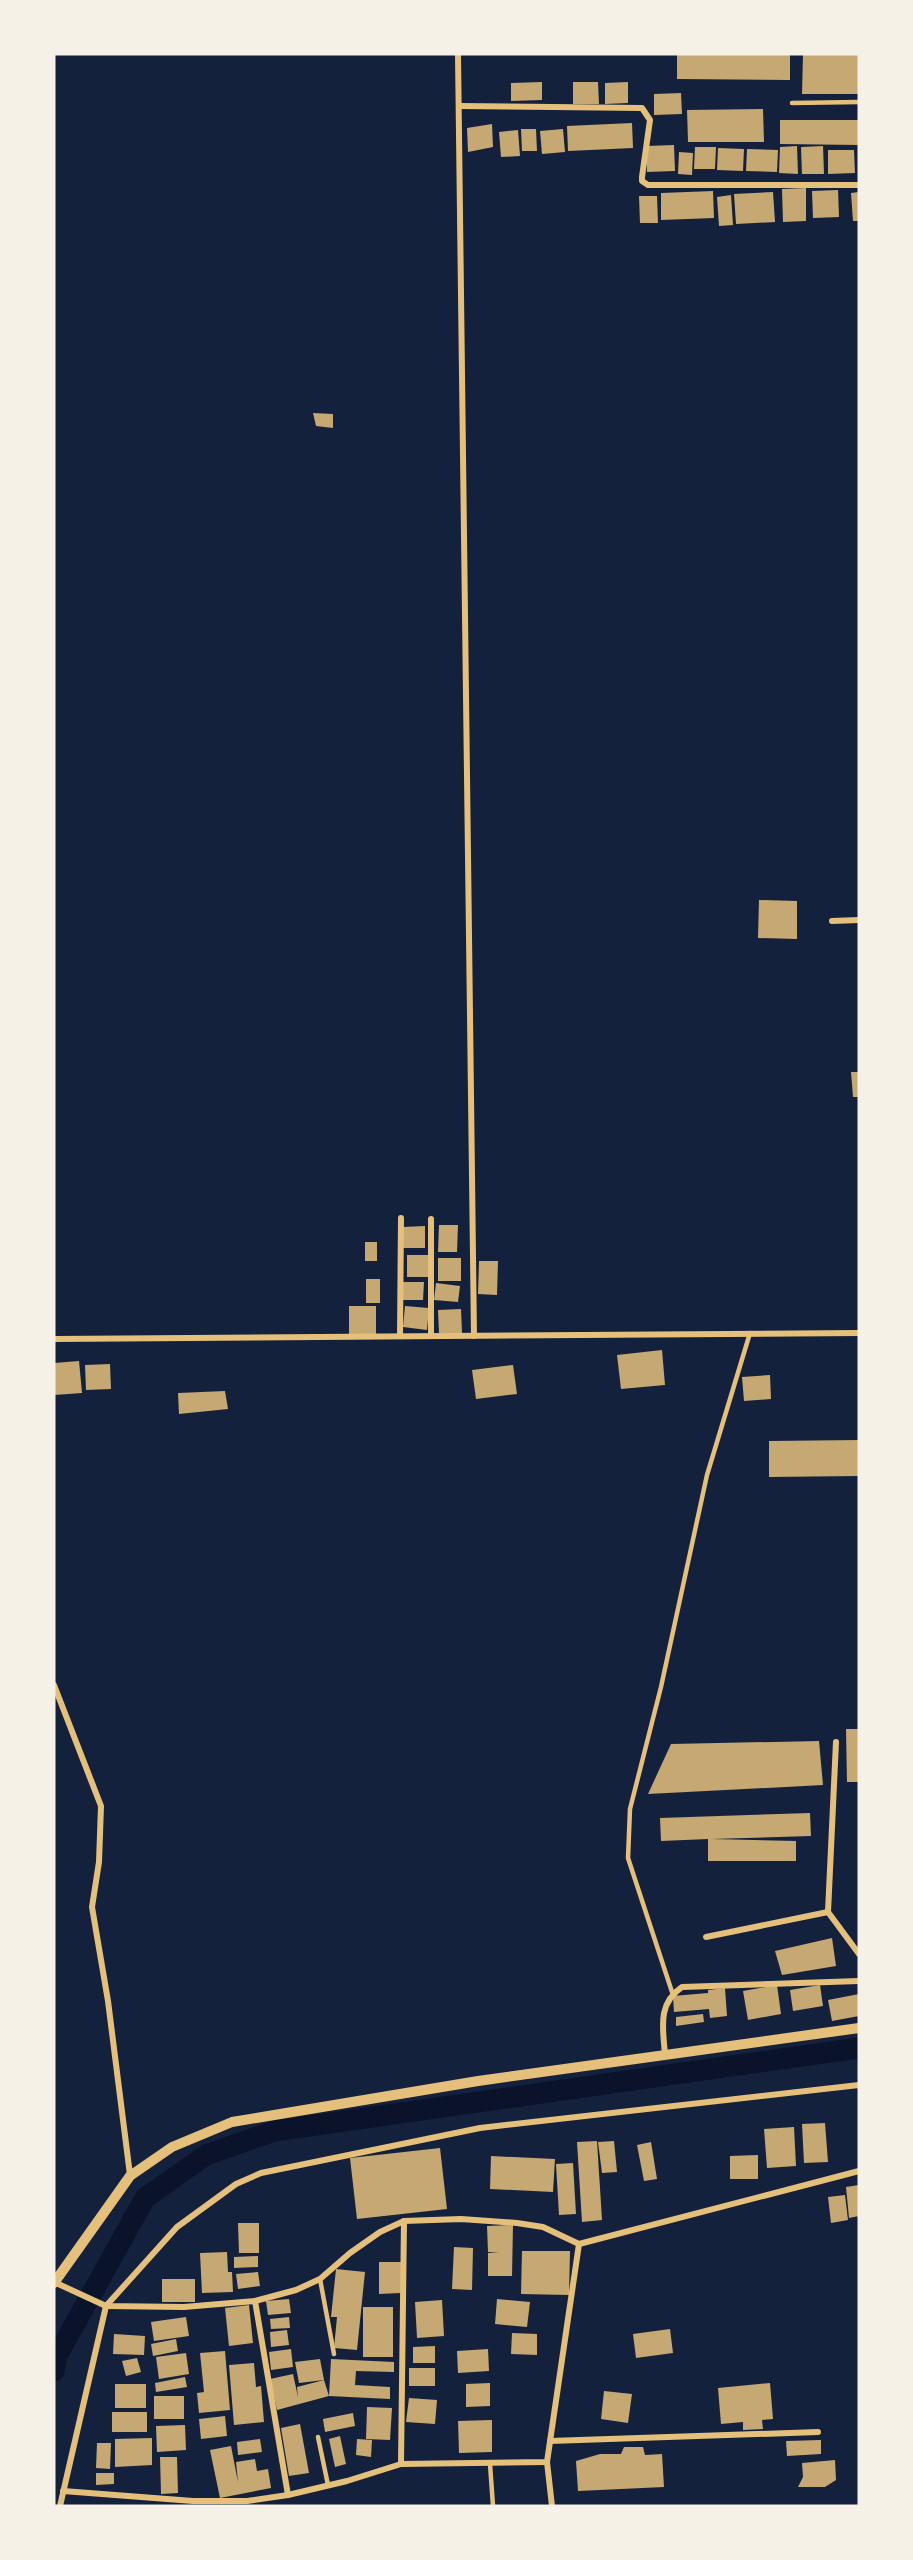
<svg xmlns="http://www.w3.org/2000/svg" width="913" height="2560" font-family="'Golos Text',sans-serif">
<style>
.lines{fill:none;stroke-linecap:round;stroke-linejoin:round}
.canal{stroke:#0b132b;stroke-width:21}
.building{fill:#c6a872}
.service{stroke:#e5c07b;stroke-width:4.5}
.minor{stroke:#e5c07b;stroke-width:6}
.tertiary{stroke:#e5c07b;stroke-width:10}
</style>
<rect width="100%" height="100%" fill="#14213d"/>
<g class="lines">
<!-- canal -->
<polyline class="canal" points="54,2371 57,2356 145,2198 206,2155 274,2131 859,2048"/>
</g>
<!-- building -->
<g class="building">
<polygon points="677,54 790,54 790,80 677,79"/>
<polygon points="803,54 859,54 859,94 802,94"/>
<polygon points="542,82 542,100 511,101 511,83"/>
<polygon points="573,82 598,82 599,104 573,104"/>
<polygon points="628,82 628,103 605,104 605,83"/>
<polygon points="681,93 682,114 654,115 654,94"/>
<polygon points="763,109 764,142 688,142 687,110"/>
<polygon points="780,120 859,120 859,145 780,144"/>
<polygon points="632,123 633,148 568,151 567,126"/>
<polygon points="492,124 493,147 468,152 467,128"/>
<polygon points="521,129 536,129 537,151 522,151"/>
<polygon points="563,129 565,152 542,154 540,131"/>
<polygon points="518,130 520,156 501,157 499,132"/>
<polygon points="674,145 675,171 647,172 647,146"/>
<polygon points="797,146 798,174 779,173 780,147"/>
<polygon points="823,146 824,174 802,174 801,147"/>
<polygon points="695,147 716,147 715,169 694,169"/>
<polygon points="718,148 744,149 743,171 717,170"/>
<polygon points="747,149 778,150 777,172 746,171"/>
<polygon points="828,150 854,150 855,173 828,174"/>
<polygon points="679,152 693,153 692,175 678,174"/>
<polygon points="806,188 806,221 783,222 782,189"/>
<polygon points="838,190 839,217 813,218 812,191"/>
<polygon points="713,191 714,218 661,220 661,193"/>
<polygon points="773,192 775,222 736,224 734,194"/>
<polygon points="859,192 859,221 853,221 851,193"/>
<polygon points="731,195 733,225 719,226 717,197"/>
<polygon points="639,196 657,196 658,223 640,223"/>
<polygon points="313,413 333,414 333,428 316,426"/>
<polygon points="759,900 797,901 797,939 758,938"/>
<polygon points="851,1072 859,1072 859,1097 853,1097"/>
<polygon points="439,1225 458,1225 457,1252 438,1252"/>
<polygon points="425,1226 425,1248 402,1248 402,1227"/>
<rect x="365" y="1242" width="12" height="19"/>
<rect x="407" y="1255" width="22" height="22"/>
<rect x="438" y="1258" width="23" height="23"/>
<polygon points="479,1261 498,1261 497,1295 478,1294"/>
<rect x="366" y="1279" width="14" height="24"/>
<polygon points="401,1282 424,1282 423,1300 401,1300"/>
<polygon points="436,1283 460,1286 458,1302 434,1300"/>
<rect x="349" y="1306" width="27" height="30"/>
<polygon points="405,1306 429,1308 427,1330 403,1327"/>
<polygon points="461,1309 462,1333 439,1333 438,1310"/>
<polygon points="662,1350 665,1385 621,1389 617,1355"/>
<polygon points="79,1361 82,1393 54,1395 54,1363"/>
<polygon points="110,1364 111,1389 86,1390 85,1365"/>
<polygon points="513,1365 517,1394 476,1399 472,1370"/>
<polygon points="770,1375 771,1399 744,1401 742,1377"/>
<polygon points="225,1391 228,1409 179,1414 178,1393"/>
<polygon points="859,1440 859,1476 769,1477 769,1441"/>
<polygon points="846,1729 859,1729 859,1782 847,1782"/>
<polygon points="819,1741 823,1785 648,1794 671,1744"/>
<polygon points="810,1813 811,1836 711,1839 796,1841 796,1861 708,1861 708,1839 661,1841 660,1818"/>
<polygon points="832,1938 836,1966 782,1975 775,1951"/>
<polygon points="777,1985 781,2014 748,2020 743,1991"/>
<polygon points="820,1985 823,2006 793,2011 790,1990"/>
<polygon points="725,1988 727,2016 710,2018 709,2009 674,2012 673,1996 708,1993 708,1990"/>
<polygon points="859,1994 859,2016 832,2021 828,2000"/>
<polygon points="703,2014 704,2022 676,2026 676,2017"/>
<polygon points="825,2123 828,2162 804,2163 802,2124"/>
<polygon points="794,2127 796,2166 767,2168 764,2129"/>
<polygon points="597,2141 602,2220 582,2222 577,2142"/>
<polygon points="614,2141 617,2172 602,2173 598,2142"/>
<polygon points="651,2142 657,2179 644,2181 637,2145"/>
<polygon points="440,2148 447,2209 357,2219 350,2158"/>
<polygon points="758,2155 758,2179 730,2179 730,2156"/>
<polygon points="491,2156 555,2159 553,2192 490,2189"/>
<polygon points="573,2163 576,2214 559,2215 556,2164"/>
<polygon points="859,2185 859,2216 849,2218 846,2187"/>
<polygon points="845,2195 848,2220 831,2223 828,2197"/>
<polygon points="238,2223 259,2223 259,2253 239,2253"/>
<polygon points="513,2225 512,2276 488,2276 488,2253 499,2252 488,2252 487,2226"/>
<polygon points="454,2247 473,2248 472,2290 452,2289"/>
<polygon points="522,2251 570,2251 569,2295 521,2294"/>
<polygon points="227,2252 228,2272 232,2272 233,2292 202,2293 200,2253"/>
<polygon points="258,2256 258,2267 234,2268 234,2257"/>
<polygon points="379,2262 401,2262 401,2293 379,2294"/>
<polygon points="336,2269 365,2272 357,2350 334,2348 337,2317 331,2317"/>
<polygon points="258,2272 260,2286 238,2289 236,2274"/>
<rect x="162" y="2279" width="33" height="23"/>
<polygon points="289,2299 291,2313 268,2315 266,2301"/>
<polygon points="497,2299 530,2302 527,2327 495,2324"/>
<polygon points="442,2300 444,2336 417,2338 415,2302"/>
<polygon points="249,2305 253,2343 229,2346 225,2308"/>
<rect x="363" y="2307" width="30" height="50"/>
<polygon points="186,2317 189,2336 154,2341 151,2322"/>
<polygon points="289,2317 290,2328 271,2329 270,2319"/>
<polygon points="670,2329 673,2353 636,2358 633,2334"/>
<polygon points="287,2330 289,2345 271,2347 270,2332"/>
<polygon points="512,2333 537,2334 537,2355 511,2354"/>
<polygon points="114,2334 145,2336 144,2355 113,2354"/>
<polygon points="176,2339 178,2351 153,2356 151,2344"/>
<polygon points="435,2346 435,2363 413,2363 413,2347"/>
<polygon points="291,2349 293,2367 271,2370 269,2352"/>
<polygon points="488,2349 489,2371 458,2373 457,2351"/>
<polygon points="225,2351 230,2410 199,2413 197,2393 204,2392 200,2353"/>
<polygon points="186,2353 189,2374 159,2379 156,2357"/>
<polygon points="137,2358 141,2372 126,2376 122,2361"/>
<polygon points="320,2359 324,2380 299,2383 295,2362"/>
<polygon points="331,2359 394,2362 394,2372 356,2371 355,2385 390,2387 390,2399 329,2396"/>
<polygon points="254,2363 256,2387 261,2386 264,2422 234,2425 229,2365"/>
<rect x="409" y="2368" width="26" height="18"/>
<polygon points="293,2374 298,2397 297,2387 324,2380 329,2396 277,2410 270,2379"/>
<polygon points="185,2377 187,2387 156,2392 155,2383"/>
<polygon points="490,2383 490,2406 466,2407 466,2384"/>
<polygon points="770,2383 773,2419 762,2420 763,2429 743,2430 743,2422 721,2424 718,2388"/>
<rect x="115" y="2384" width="31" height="24"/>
<polygon points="604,2391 632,2394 628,2423 601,2419"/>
<rect x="154" y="2396" width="30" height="23"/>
<polygon points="409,2398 437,2400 435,2424 406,2422"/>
<polygon points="367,2407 392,2408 390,2440 366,2439"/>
<rect x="112" y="2412" width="35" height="20"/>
<polygon points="353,2413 355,2426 325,2432 323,2419"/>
<polygon points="225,2416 227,2436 201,2439 199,2419"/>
<polygon points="492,2420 492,2452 459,2453 458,2421"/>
<polygon points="300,2424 309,2473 289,2476 281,2428"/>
<polygon points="185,2425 186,2450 157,2452 156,2426"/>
<polygon points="340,2436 346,2464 335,2467 329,2439"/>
<polygon points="152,2438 152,2465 115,2467 115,2439"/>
<polygon points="260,2439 262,2452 238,2455 237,2442"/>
<polygon points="357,2439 372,2440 371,2457 356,2455"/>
<polygon points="821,2440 821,2454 787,2456 786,2441"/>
<polygon points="97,2443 111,2443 110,2469 96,2468"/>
<polygon points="231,2446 238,2482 236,2462 255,2459 257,2471 268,2469 271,2488 220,2498 210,2450"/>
<polygon points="624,2447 643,2447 645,2455 662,2454 664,2487 578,2491 576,2461 600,2454 621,2454"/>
<polygon points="160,2457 177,2457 178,2493 161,2494"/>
<polygon points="835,2460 836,2480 825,2487 798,2487 803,2477 802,2463"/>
<polygon points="96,2473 114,2473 114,2484 96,2485"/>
</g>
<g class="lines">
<!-- service -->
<g class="service">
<polyline points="792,103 859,102"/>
<polyline points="673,1995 628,1858 630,1809 661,1687 707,1475 750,1333"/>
<polyline points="320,2279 334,2354"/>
<polyline points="318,2437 328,2485"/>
<polyline points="490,2464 493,2506"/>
</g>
<!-- minor -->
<g class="minor">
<polyline points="458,54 474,1336"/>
<polyline points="459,106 642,108 650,120 642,177 642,181 648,185 859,185"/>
<polyline points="832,921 859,920"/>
<polyline points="400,1336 401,1218"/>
<polyline points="431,1336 431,1219"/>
<polyline points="54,1339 859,1333"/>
<polyline points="54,1685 101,1806 99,1862 92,1907 108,2001 130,2175"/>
<polyline points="836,1742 828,1912 859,1954"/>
<polyline points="706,1937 828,1912"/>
<path d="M665 2055C663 2028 657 2004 682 1987L859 1981"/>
<polyline points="54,2282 106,2306 184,2307 255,2301 296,2290 320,2279 350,2253 380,2232 404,2221 461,2219 517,2223 543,2227 579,2244"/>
<polyline points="255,2301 288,2495"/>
<polyline points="550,2441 818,2432"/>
<polyline points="547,2462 552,2506"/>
<polyline points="401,2464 404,2221"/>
<polyline points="63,2491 193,2501 247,2501 288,2495 347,2481 401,2464 547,2462 579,2244 859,2171"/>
<polyline points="60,2506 106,2306 177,2227 236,2184 261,2173 480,2128 859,2085"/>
</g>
<!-- tertiary -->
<polyline class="tertiary" points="54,2283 130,2176 172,2147 232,2122 478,2081 859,2028"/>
</g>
<!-- border -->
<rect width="913" height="2560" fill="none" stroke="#f6f1e7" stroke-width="111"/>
</svg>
